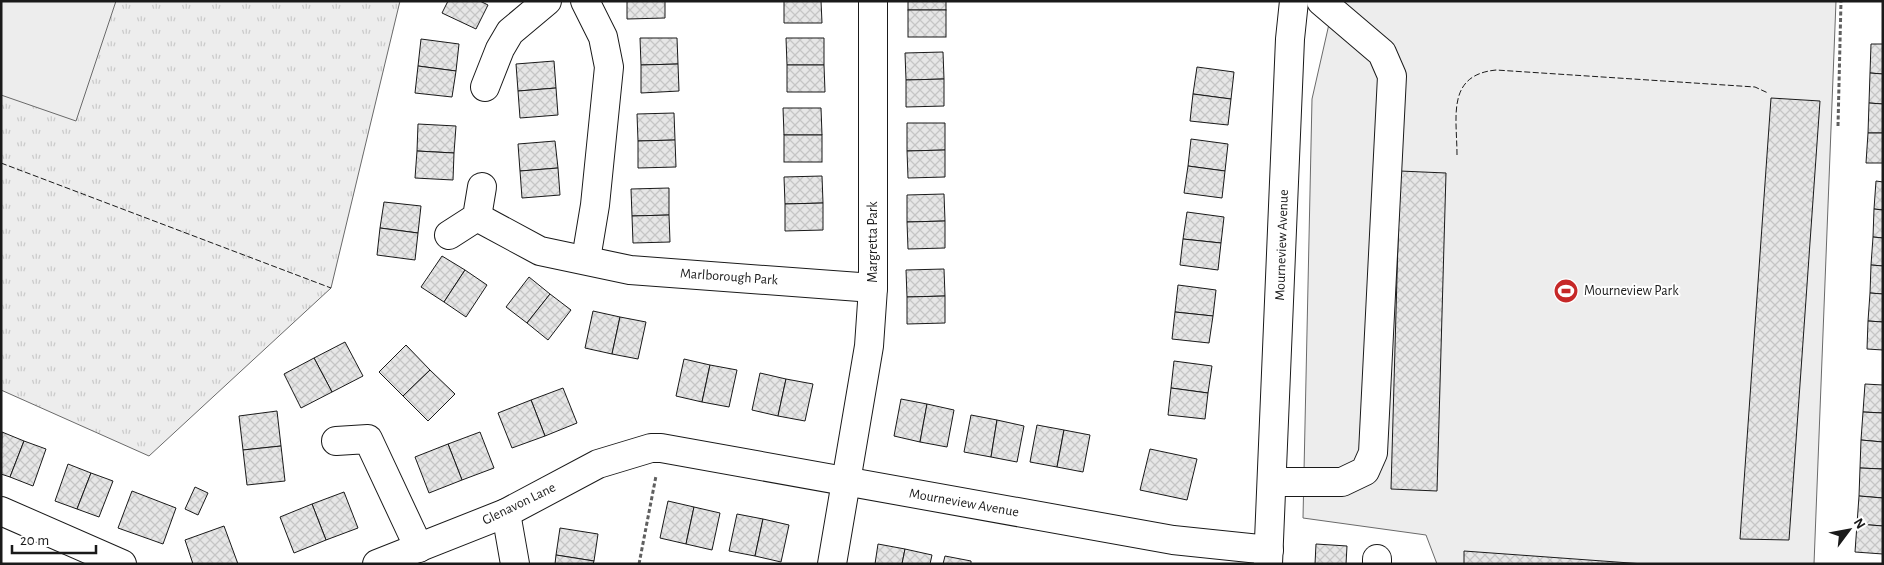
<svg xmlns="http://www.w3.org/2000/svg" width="1884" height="565" font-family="'Alegreya Sans',sans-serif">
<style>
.grass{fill:url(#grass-tufts);stroke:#6a6a6a}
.built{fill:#ededed;stroke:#6a6a6a}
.building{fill:url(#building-cross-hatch);stroke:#1a1a1a}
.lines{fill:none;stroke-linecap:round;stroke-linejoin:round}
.minor-casing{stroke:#1a1a1a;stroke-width:30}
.path{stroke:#5f5f5f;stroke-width:3;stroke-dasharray:4 2.5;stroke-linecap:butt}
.minor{stroke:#fff;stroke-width:28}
.fence{stroke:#1a1a1a;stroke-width:1;stroke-dasharray:6 2.5;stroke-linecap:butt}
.labels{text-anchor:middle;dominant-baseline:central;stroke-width:4;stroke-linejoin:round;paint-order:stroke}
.street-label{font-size:14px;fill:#1a1a1a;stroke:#fff}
.poi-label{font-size:14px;fill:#1a1a1a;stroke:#fff;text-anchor:start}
</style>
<defs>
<pattern id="grass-tufts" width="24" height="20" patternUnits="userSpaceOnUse" patternTransform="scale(1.25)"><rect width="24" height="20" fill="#ededed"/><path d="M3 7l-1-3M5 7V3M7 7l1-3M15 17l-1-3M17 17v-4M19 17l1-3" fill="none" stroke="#cbcbcb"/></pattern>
<pattern id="building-cross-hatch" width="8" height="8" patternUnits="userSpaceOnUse" patternTransform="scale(1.25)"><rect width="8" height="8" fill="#e6e6e6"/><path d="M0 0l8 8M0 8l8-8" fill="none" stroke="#c5c5c5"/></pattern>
</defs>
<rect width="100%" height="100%" fill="#fff"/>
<!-- grass -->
<polygon class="grass" points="1,1 400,1 331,288 149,456 1,390"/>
<!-- built -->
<g class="built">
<polygon points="1,1 116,1 76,121 1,95"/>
<polygon points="1346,1 1836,1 1814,564 1437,564 1426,535 1303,518 1312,99 1329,24"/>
</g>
<!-- building -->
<g class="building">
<polygon points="448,1 480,1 488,5 476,29 442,13"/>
<polygon points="627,1 665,1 665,18 627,19"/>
<polygon points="784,1 821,1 822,23 784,23"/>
<rect x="908" y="1" width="38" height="9"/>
<rect x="908" y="10" width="38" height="27"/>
<polygon points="640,38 677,38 678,64 641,65"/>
<polygon points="786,38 824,38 824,65 787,65"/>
<polygon points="421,39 459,44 456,71 418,66"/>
<polygon points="1871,44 1883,44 1883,74 1870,73"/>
<polygon points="943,52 944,79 906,80 905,53"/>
<polygon points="554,61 556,88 518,91 516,64"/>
<polygon points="678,64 679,91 641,93 641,65"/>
<polygon points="787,65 824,65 825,92 787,92"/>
<polygon points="418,66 456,71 452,97 415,93"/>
<polygon points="1197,67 1234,72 1231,99 1193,94"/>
<polygon points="1870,73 1883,74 1883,104 1869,103"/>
<polygon points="944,79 944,106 906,107 906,80"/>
<polygon points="556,88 558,115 520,118 518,91"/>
<polygon points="1193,94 1231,99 1228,125 1190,121"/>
<polygon points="1771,98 1820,101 1789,540 1740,539"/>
<polygon points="1869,103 1883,104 1883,133 1868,133"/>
<polygon points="783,108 821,108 822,135 784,135"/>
<polygon points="674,113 675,140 638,141 637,114"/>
<polygon points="907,123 945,123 945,150 907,151"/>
<polygon points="418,124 456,126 454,153 417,151"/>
<polygon points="1868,133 1883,133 1883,163 1866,163"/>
<rect x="784" y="135" width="38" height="27"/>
<polygon points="1191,139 1228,144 1225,171 1188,166"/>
<polygon points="675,140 676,167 638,168 638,141"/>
<polygon points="555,141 558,168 520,171 518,144"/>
<polygon points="945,150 945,177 908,178 907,151"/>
<polygon points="417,151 454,153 453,180 415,178"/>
<polygon points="1188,166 1225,171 1222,198 1184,193"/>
<polygon points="558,168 560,195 522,198 520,171"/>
<polygon points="1400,171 1446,173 1437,491 1391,489"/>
<polygon points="822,176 823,203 785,204 784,177"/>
<polygon points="1876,181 1883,182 1883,210 1874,209"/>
<polygon points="669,188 669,215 632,216 631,189"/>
<polygon points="944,194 945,221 907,222 907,195"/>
<polygon points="384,202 421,206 418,233 380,228"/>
<polygon points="823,203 823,230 785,231 785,204"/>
<polygon points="1874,209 1883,210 1883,238 1873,237"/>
<polygon points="1187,212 1224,217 1221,243 1183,239"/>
<polygon points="669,215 670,242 633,243 632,216"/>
<polygon points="945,221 945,248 908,249 907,222"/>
<polygon points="380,228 418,233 415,260 377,255"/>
<polygon points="1873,237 1883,238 1883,266 1871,265"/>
<polygon points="1183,239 1221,243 1218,270 1180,265"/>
<polygon points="442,256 465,270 444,302 421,287"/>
<polygon points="1871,265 1883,266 1883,294 1870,293"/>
<polygon points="944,269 945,296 907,297 906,270"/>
<polygon points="465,270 487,285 466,317 444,302"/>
<polygon points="529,277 550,294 527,323 506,307"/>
<polygon points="1178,285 1216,290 1213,316 1175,312"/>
<polygon points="1870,293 1883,294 1883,322 1868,321"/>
<polygon points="550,294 571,310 548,340 527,323"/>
<polygon points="945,296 945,323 907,324 907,297"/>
<polygon points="593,311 620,317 612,354 585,348"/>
<polygon points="1175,312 1213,316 1209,343 1172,339"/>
<polygon points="620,317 646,322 638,359 612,354"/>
<polygon points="1868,321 1883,322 1883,350 1867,349"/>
<polygon points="345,342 363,376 332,392 314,358"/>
<polygon points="406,345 430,370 403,396 379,372"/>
<polygon points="314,358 332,392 301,408 284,374"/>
<polygon points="684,359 710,365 702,402 676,396"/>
<polygon points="1174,361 1212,366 1208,393 1171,388"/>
<polygon points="710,365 737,370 729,407 702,402"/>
<polygon points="430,370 455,394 428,421 403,396"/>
<polygon points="760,373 786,379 778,416 752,410"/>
<polygon points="786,379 813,384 805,421 778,416"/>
<polygon points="1865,384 1883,385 1883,413 1863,412"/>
<polygon points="563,388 577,423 545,436 531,400"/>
<polygon points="1171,388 1208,393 1205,419 1168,415"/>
<polygon points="901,399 927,404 920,442 894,436"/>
<polygon points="531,400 545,436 512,448 498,413"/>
<polygon points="927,404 954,410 947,447 920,442"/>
<polygon points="277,411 281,446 243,450 239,416"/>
<polygon points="1863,412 1883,413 1883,442 1861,440"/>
<polygon points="971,415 997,420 991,457 964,452"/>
<polygon points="997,420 1024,426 1017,462 991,457"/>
<polygon points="1037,425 1064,430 1057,467 1030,462"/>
<polygon points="1064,430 1090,435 1083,472 1057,467"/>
<polygon points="2,432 24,441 10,477 1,474"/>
<polygon points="480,432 494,468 462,480 448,444"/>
<polygon points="1861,440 1883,442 1883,469 1860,468"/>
<polygon points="24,441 46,449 33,486 10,477"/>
<polygon points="448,444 462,480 429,493 415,457"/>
<polygon points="281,446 285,481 247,485 243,450"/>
<polygon points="1150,449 1197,459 1187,500 1140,490"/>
<polygon points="68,464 91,473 77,509 55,501"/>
<polygon points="1860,468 1883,469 1883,498 1859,496"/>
<polygon points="91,473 113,481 99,517 77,509"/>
<polygon points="195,487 208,493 198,515 185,509"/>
<polygon points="132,491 176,508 163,544 118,528"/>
<polygon points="344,492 358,528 326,540 312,504"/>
<polygon points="1859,496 1883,498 1883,526 1857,524"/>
<polygon points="668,501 694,507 686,544 660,538"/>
<polygon points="312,504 326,540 294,553 280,517"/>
<polygon points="694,507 720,513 712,550 686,544"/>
<polygon points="737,514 763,519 755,556 729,551"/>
<polygon points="763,519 789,525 781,562 755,556"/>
<polygon points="1857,524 1883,526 1883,554 1855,552"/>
<polygon points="224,526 238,564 193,564 185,540"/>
<polygon points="560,528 598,534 594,561 556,555"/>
<polygon points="878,544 905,549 902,564 875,564"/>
<polygon points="1316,544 1347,546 1346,564 1315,564"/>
<polygon points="905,549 932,555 930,564 902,564"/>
<polygon points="1464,551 1644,564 1464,564"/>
<polygon points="556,555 594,561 593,564 555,564"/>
<polygon points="945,556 971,561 971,564 943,564"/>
</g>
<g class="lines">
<defs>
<g id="minor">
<polyline points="585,1 603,37 609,67 595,205 586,259"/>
<polyline points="485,87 500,49 510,32 547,1"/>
<polyline points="477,217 540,251 630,270 873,288"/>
<polyline points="449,235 477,217 482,187"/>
<polyline points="336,441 368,439 419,548"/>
<polyline points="1273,482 1342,482 1365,471 1373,453 1392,76 1382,53 1321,1"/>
<polyline points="1,511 122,564"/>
<polyline points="506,513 515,564"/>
<polyline points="377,564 506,513 598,464 651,448 661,448 1173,540 1269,550"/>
<polyline points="832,564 869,346 873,288 873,1"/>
<polyline points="1268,564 1290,39 1294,1"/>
<polyline points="1377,564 1377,559"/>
</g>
</defs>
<!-- minor casing -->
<use href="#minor" class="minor-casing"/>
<!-- path -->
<g class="path">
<polyline points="1838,126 1841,1"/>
<polyline points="639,564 656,476"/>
</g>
<!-- minor -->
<use href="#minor" class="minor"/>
<!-- fence -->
<g class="fence">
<path d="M1457 155C1457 117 1446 75 1496 70L1755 87 1768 93"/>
<polyline points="1,163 331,288"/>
</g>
</g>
<!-- icons -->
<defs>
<symbol id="stadium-disc" viewBox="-11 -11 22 22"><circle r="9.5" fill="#c62828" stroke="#fff"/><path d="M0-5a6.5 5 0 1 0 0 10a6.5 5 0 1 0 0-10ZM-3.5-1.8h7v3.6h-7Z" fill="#fff"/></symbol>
</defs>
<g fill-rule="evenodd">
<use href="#stadium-disc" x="1552" y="277" width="28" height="28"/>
</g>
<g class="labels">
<!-- street labels -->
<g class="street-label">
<text transform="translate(873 242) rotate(-90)">Margretta Park</text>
<text transform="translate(1282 245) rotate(-88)">Mourneview Avenue</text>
<text transform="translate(729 277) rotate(4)">Marlborough Park</text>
<text transform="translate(964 503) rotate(10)">Mourneview Avenue</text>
<text transform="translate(519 504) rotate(-26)">Glenavon Lane</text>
</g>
<!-- poi labels -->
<g class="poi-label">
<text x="1584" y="291">Mourneview Park</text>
</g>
</g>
<!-- border -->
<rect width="1884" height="565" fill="none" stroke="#1a1a1a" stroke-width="5"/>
<!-- north arrow -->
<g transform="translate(1849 530) rotate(58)" stroke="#ffffff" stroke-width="4" paint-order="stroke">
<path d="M0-4L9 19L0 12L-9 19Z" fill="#1a1a1a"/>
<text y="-8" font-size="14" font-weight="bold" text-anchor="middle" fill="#1a1a1a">N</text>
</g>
<!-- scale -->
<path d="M12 545v8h84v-8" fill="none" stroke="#1a1a1a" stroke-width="2.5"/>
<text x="20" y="545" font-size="15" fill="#1a1a1a" stroke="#ffffff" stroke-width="4" paint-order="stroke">20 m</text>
</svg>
